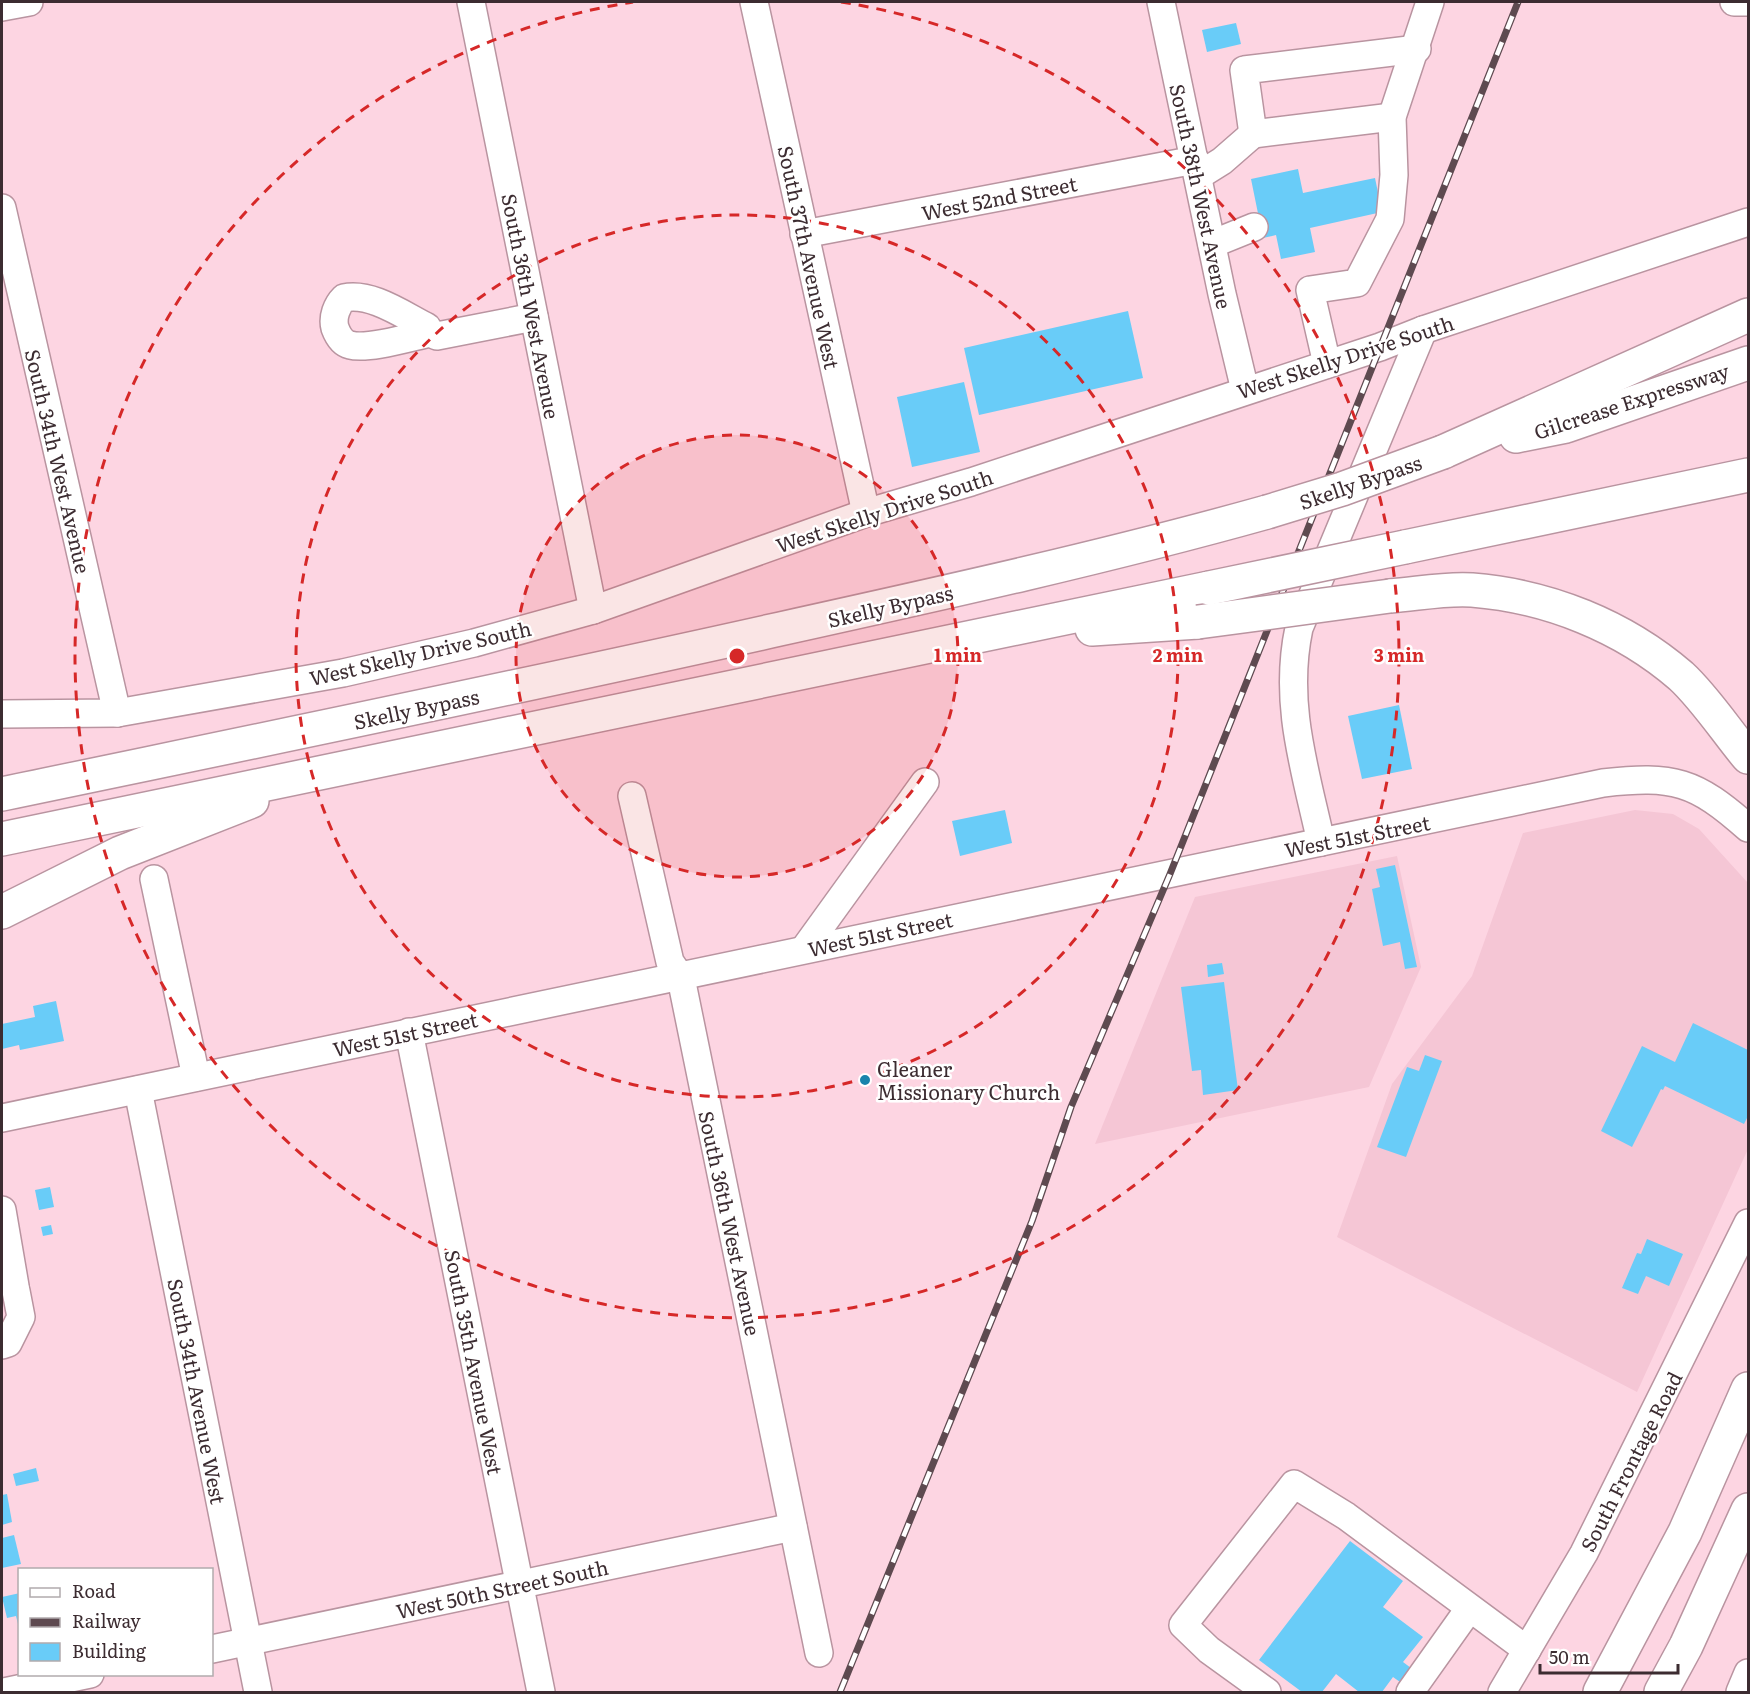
<svg xmlns="http://www.w3.org/2000/svg" width="1750" height="1694" font-family="Literata,serif">
<style>
.built{fill:#f5c6d5}
.building{fill:#69ccf8}
.lines{fill:none;stroke-linecap:round;stroke-linejoin:round}
.minor-casing{stroke:#b994a0;stroke-width:30}
.highway-casing{stroke:#b994a0;stroke-width:36}
.minor{stroke:#fff;stroke-width:27}
.highway{stroke:#fff;stroke-width:33}
.rail-casing{stroke:#5e4a50;stroke-width:7}
.rail{stroke:#fff;stroke-width:4.5;stroke-dasharray:14;stroke-linecap:butt}
.highway-bridge-casing{stroke:#b994a0;stroke-width:36;stroke-linecap:butt}
.highway-bridge{stroke:#fff;stroke-width:33}
.ring{fill:none;stroke:#d62828;stroke-width:3;stroke-dasharray:10 8}
.poi-dot{fill:#1884ac;stroke:#fff;stroke-width:2}
.labels{text-anchor:middle;dominant-baseline:central;stroke-width:5;stroke-linejoin:round;paint-order:stroke}
.street-label{font-size:20px;fill:#3c2c31;stroke:#fff}
.poi-label{font-size:20px;fill:#3c2c31;stroke:#fff;text-anchor:start}
.centre{fill:#d62828;stroke:#fff;stroke-width:3}
.ring-label{font-size:18px;text-anchor:middle;font-weight:bold;fill:#d62828;stroke:#fff;stroke-width:5;stroke-linejoin:round;paint-order:stroke}
</style>
<rect width="100%" height="100%" fill="#fdd5e2"/>
<!-- built -->
<g class="built">
<polygon points="1635,810 1673,814 1699,829 1748,883 1748,1149 1637,1392 1337,1237 1392,1084 1472,976 1523,833"/>
<polygon points="1397,856 1421,967 1369,1087 1095,1144 1195,897"/>
</g>
<!-- building -->
<g class="building">
<polygon points="1236,23 1241,44 1207,52 1202,30"/>
<polygon points="1298,169 1303,193 1375,178 1382,212 1310,228 1315,252 1281,259 1276,235 1263,238 1251,179"/>
<polygon points="1128,311 1143,378 979,415 964,348"/>
<polygon points="964,382 980,452 912,467 897,397"/>
<polygon points="1399,705 1412,769 1362,779 1348,716"/>
<polygon points="1005,810 1012,843 960,856 952,821"/>
<polygon points="1395,865 1417,967 1405,969 1400,942 1383,946 1372,889 1380,887 1376,869"/>
<polygon points="1222,963 1224,974 1208,977 1207,965"/>
<polygon points="1224,982 1238,1090 1203,1095 1201,1070 1192,1071 1181,987"/>
<polygon points="56,1001 64,1041 20,1050 19,1045 2,1049 2,1024 35,1017 33,1006"/>
<polygon points="1693,1023 1748,1050 1748,1116 1744,1124 1665,1086 1663,1090 1661,1089 1632,1147 1601,1131 1642,1046 1675,1062"/>
<polygon points="1425,1055 1442,1061 1406,1157 1377,1147 1407,1067 1419,1071"/>
<polygon points="50,1187 54,1207 39,1210 35,1190"/>
<polygon points="51,1225 53,1234 43,1236 41,1227"/>
<polygon points="1647,1239 1683,1254 1669,1286 1646,1276 1638,1294 1622,1288 1637,1253 1641,1254"/>
<polygon points="36,1468 39,1481 16,1486 13,1474"/>
<polygon points="7,1494 12,1522 2,1525 2,1495"/>
<polygon points="14,1535 21,1564 2,1568 2,1538"/>
<polygon points="1350,1541 1403,1581 1383,1607 1423,1637 1403,1662 1411,1668 1400,1682 1393,1677 1382,1692 1359,1692 1336,1674 1322,1692 1302,1692 1259,1660"/>
<polygon points="20,1593 20,1628 19,1628 16,1616 7,1618 2,1597"/>
</g>
<g class="lines">
<defs>
<g id="minor">
<polyline points="471,2 593,610"/>
<polyline points="754,2 866,513"/>
<polyline points="1161,2 1222,294 1245,390"/>
<polyline points="1734,2 1748,2"/>
<polyline points="2,7 29,2"/>
<polyline points="1392,117 1253,134 1244,70 1417,49"/>
<polyline points="1198,176 1222,161 1253,134"/>
<polyline points="2,208 117,713"/>
<polyline points="804,234 1195,160"/>
<polyline points="1212,244 1254,227"/>
<path d="M430 333 427 327C403 315 371 292 344 298 337 305 332 317 335 328 338 336 342 343 350 345 368 350 411 337 430 333L437 336 534 317"/>
<polyline points="1327,364 1310,290 1357,283 1390,219 1394,175 1392,117 1430,2"/>
<polyline points="2,714 117,713 343,673 474,643 593,610 866,513 971,482 1380,347 1423,330 1748,222"/>
<polyline points="632,796 670,962 681,978 819,1653"/>
<path d="M1321 842C1305 769 1283 703 1299 628L1423 330"/>
<polyline points="154,879 196,1077"/>
<polyline points="805,948 925,782"/>
<polyline points="409,1032 541,1692"/>
<polyline points="138,1090 258,1692"/>
<path d="M2 1118 1603 783C1674 775 1695 781 1748 828"/>
<polyline points="2,1210 15,1286"/>
<polyline points="2,1345 8,1343 21,1317 16,1291"/>
<polyline points="212,1649 793,1527"/>
<polyline points="4,1692 90,1674"/>
<polyline points="1267,1692 1209,1650 1183,1625 1294,1484 1346,1516 1527,1650"/>
<polyline points="1410,1692 1469,1609"/>
<polyline points="1502,1692 1584,1553 1748,1223"/>
<polyline points="1740,1692 1748,1673"/>
</g>
<g id="highway">
<polyline points="1516,436 1566,426 1748,363"/>
<polyline points="1443,452 1748,315"/>
<polyline points="1405,547 1748,475"/>
<path d="M1390 596C1417 594 1445 588 1472 590 1548 596 1623 626 1681 676 1705 698 1727 732 1748 757"/>
<polyline points="1092,629 1198,622"/>
<path d="M2 794C261 740 521 687 780 629 943 593 1106 557 1267 512"/>
<polyline points="2,839 1209,588"/>
<polyline points="2,912 120,853 252,801"/>
<polyline points="1600,1692 1685,1532 1748,1389"/>
<polyline points="1661,1692 1686,1646 1748,1510"/>
</g>
</defs>
<!-- minor casing -->
<use href="#minor" class="minor-casing"/>
<!-- highway casing -->
<use href="#highway" class="highway-casing"/>
<!-- minor -->
<use href="#minor" class="minor"/>
<!-- highway -->
<use href="#highway" class="highway"/>
<defs>
<polyline id="rail" points="840,1692 1032,1221 1071,1107 1170,874 1518,2"/>
</defs>
<!-- rail casing -->
<use href="#rail" class="rail-casing"/>
<!-- rail -->
<use href="#rail" class="rail"/>
<defs>
<g id="highway-bridge">
<polyline points="1267,512 1342,489 1443,452"/>
<polyline points="1209,588 1405,547"/>
<polyline points="1198,622 1390,596"/>
</g>
</defs>
<!-- highway-bridge casing -->
<use href="#highway-bridge" class="highway-bridge-casing"/>
<!-- highway-bridge -->
<use href="#highway-bridge" class="highway-bridge"/>
</g>
<!-- distance rings -->
<circle cx="737" cy="656" r="221" fill="#d62828" fill-opacity=".12"/>
<g class="ring">
<circle cx="737" cy="656" r="221"/>
<circle cx="737" cy="656" r="441"/>
<path d="M841 2A662 662 0 1 1 633 2"/>
</g>
<!-- markers -->
<circle class="poi-dot" cx="865" cy="1080" r="6"/>
<g class="labels">
<!-- street labels -->
<g class="street-label">
<text transform="translate(1202 196) rotate(78)">South 38th West Avenue</text>
<text transform="translate(999 197) rotate(-11)">West 52nd Street</text>
<text transform="translate(810 257) rotate(78)">South 37th Avenue West</text>
<text transform="translate(532 306) rotate(79)">South 36th West Avenue</text>
<text transform="translate(1345 356) rotate(-18)">West Skelly Drive South</text>
<text transform="translate(1631 400) rotate(-18)">Gilcrease Expressway</text>
<text transform="translate(59 461) rotate(77)">South 34th West Avenue</text>
<text transform="translate(1360 481) rotate(-19)">Skelly Bypass</text>
<text transform="translate(884 510) rotate(-18)">West Skelly Drive South</text>
<text transform="translate(890 605) rotate(-13)">Skelly Bypass</text>
<text transform="translate(420 652) rotate(-13)">West Skelly Drive South</text>
<text transform="translate(416 708) rotate(-12)">Skelly Bypass</text>
<text transform="translate(1357 835) rotate(-11)">West 51st Street</text>
<text transform="translate(880 933) rotate(-12)">West 51st Street</text>
<text transform="translate(405 1033) rotate(-12)">West 51st Street</text>
<text transform="translate(731 1223) rotate(78)">South 36th West Avenue</text>
<text transform="translate(475 1362) rotate(79)">South 35th Avenue West</text>
<text transform="translate(198 1391) rotate(79)">South 34th Avenue West</text>
<text transform="translate(1630 1461) rotate(-63)">South Frontage Road</text>
<text transform="translate(502 1588) rotate(-12)">West 50th Street South</text>
</g>
<!-- poi labels -->
<g class="poi-label">
<text x="877" y="1068">Gleaner<tspan x="877" dy="23">Missionary Church</tspan></text>
</g>
</g>
<circle cx="737" cy="656" r="9" class="centre"/>
<g class="ring-label">
<text x="958" y="662">1 min</text>
<text x="1178" y="662">2 min</text>
<text x="1399" y="662">3 min</text>
</g>
<!-- border -->
<rect width="1750" height="1694" fill="none" stroke="#3c2c31" stroke-width="6"/>
<!-- legend -->
<rect x="18" y="1568" width="195" height="108" fill="#ffffff" stroke="#b1abad" stroke-width="1.5"/>
<rect x="30" y="1588" width="30" height="9" fill="#ffffff" stroke="#b1abad" stroke-width="1.5"/>
<text x="72" y="1598" font-size="18" fill="#3c2c31">Road</text>
<rect x="30" y="1618" width="30" height="9" fill="#5e4a50" stroke="#b1abad" stroke-width="1.5"/>
<text x="72" y="1628" font-size="18" fill="#3c2c31">Railway</text>
<rect x="30" y="1643" width="30" height="18" fill="#69ccf8" stroke="#b1abad" stroke-width="1.5"/>
<text x="72" y="1658" font-size="18" fill="#3c2c31">Building</text>
<!-- scale -->
<path d="M1540 1664v9h138v-9" fill="none" stroke="#3c2c31" stroke-width="3"/>
<text x="1549" y="1664" font-size="18" fill="#3c2c31" stroke="#ffffff" stroke-width="4.5" paint-order="stroke">50 m</text>
</svg>
